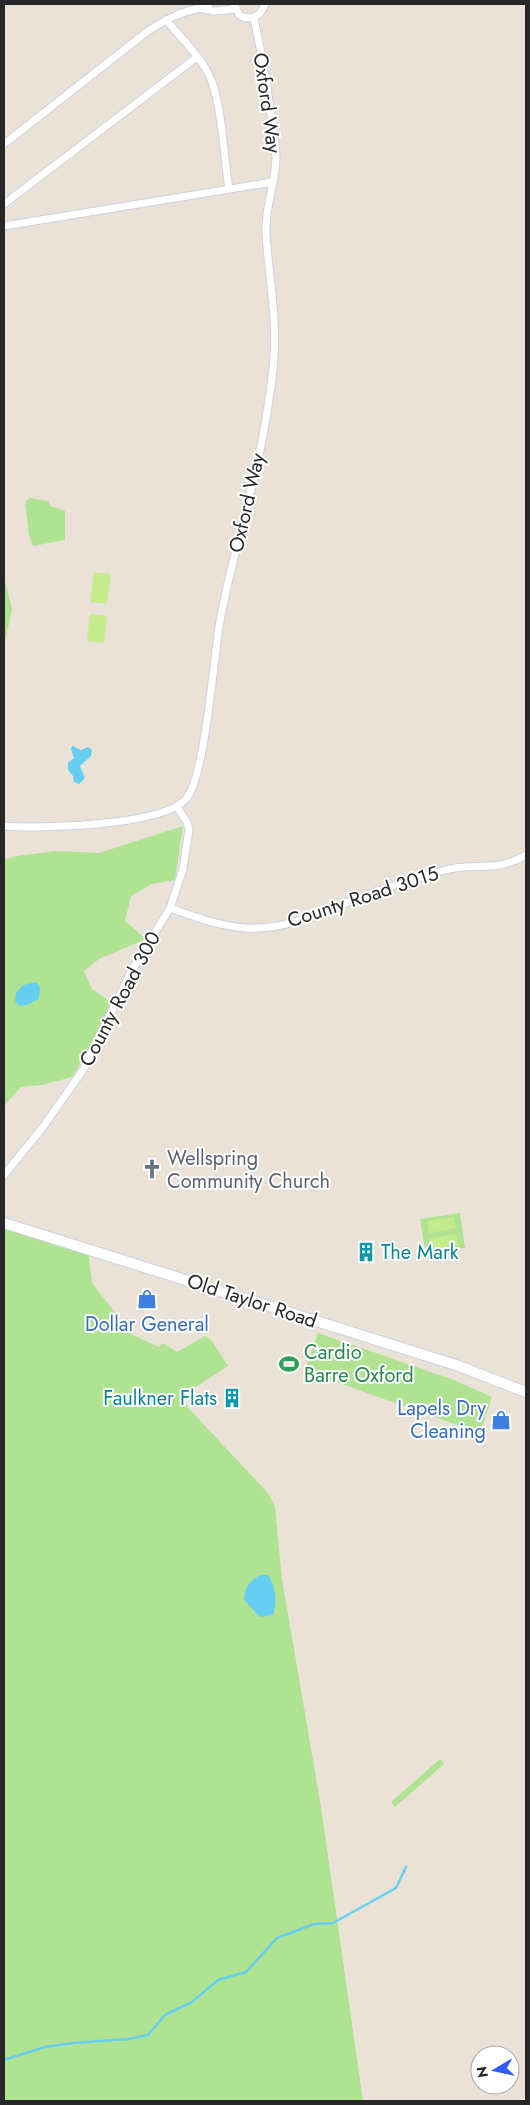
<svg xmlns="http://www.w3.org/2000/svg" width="530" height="2105" font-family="Jost,sans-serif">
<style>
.green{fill:#afe392}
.pitch{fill:#c5eb8d}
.water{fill:#66cff1}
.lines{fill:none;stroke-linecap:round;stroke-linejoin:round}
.stream{stroke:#66cff1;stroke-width:2.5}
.street-casing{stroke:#cdd1e1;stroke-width:9}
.secondary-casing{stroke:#cdd1e1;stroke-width:12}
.street{stroke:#fff;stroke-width:7}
.secondary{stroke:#fff;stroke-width:10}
.labels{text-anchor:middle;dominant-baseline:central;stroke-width:4;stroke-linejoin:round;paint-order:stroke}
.street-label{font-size:20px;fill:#272727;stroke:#fff}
.worship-label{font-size:20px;fill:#5b616d;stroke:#fff;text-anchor:start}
.culture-label{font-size:20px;fill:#0d838f;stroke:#fff;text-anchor:start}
.shop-label{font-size:20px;fill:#366cbe;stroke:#fff}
.leisure-label{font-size:20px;fill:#27864d;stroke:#fff;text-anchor:start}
</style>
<rect width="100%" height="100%" fill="#eae2d7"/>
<!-- green -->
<g class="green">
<polygon points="30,498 49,501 50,506 65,511 65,540 33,546 29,535 25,502"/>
<polygon points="4,577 12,609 4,646"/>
<polygon points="183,826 175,880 152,884 131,896 125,921 146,939 99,959 84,971 92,989 111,1002 93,1042 72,1077 42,1085 21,1087 4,1106 4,860 16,856 57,851 99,853"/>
<polygon points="460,1213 465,1248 426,1254 420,1219"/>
<polygon points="4,1224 88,1249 92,1283 118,1316 126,1332 159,1347 163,1343 177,1352 205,1336 212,1341 228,1366 179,1398 268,1493 275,1507 282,1579 321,1807 363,2101 4,2101"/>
<polygon points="318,1333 454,1380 492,1397 480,1433 305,1371"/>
<polygon points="440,1759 444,1764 395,1807 391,1802"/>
</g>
<!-- pitch -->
<g class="pitch">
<polygon points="94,572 111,574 107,604 90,602"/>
<polygon points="90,614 107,616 104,643 87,641"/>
<polygon points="454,1217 456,1228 429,1233 427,1221"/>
<polygon points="456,1234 458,1246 432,1250 430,1239"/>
</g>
<!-- water -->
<g class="water">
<polygon points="72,746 81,750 88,747 92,750 91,756 80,766 85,778 79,784 74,782 73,776 68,770 68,763 74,758 71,749"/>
<polygon points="37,982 40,988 39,999 27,1005 19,1006 15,1001 16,993 23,985"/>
<path d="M260 1575H268C276 1586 277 1604 273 1615L260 1617 244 1600C245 1587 248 1582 260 1575Z"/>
</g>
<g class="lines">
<!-- stream -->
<polyline class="stream" points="4,2060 45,2047 73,2043 129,2039 148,2035 165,2015 192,2002 218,1980 246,1972 277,1938 314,1924 333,1923 396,1888 406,1867"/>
<defs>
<g id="street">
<polyline points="209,4 200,8 213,11 236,9"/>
<path d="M234 4 239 15C251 22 261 16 265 4"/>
<path d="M166 20C182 39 203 58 212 82 222 110 224 158 229 189"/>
<path d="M4 144 148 31C165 20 180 12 200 8"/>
<polyline points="4,204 197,57"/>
<polyline points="4,226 273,182"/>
<path d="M4 826C40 829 162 826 186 799 205 778 214 655 220 621 232 555 254 490 265 424 269 401 273 378 274 355 277 314 268 273 266 232 265 207 275 184 276 159 276 138 271 117 268 95 265 69 259 44 254 18"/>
<path d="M170 908C195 917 219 926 246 928 286 931 323 911 359 898 387 887 416 878 445 870 475 862 496 873 526 855"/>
<polyline points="4,1175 43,1127 83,1070 132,970 170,908 183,869 189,830 187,822 177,807"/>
</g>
<polyline id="secondary" points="4,1223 456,1365 526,1392"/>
</defs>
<!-- street casing -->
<use href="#street" class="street-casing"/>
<!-- secondary casing -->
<use href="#secondary" class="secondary-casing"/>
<!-- street -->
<use href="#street" class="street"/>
<!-- secondary -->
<use href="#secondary" class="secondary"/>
</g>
<!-- icons -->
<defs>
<symbol id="church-bare" viewBox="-9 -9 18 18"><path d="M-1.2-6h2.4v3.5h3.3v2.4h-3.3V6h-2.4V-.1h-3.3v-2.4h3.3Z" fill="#6b7280" stroke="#fff" stroke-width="2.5" paint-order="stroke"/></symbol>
<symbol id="building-bare" viewBox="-9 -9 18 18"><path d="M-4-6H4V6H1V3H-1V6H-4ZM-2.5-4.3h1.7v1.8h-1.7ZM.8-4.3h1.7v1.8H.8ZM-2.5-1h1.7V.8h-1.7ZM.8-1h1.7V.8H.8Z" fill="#0f9aa8" stroke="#fff" stroke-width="2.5" paint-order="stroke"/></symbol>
<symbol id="shop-bare" viewBox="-9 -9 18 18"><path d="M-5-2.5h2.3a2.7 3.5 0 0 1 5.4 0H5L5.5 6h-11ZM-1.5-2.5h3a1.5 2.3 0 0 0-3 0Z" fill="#3f7fe0" stroke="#fff" stroke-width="2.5" paint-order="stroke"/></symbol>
<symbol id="stadium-bare" viewBox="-9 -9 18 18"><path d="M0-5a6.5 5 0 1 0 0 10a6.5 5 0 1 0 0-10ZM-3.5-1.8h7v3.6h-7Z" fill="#2e9e5b" stroke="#fff" stroke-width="2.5" paint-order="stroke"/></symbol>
</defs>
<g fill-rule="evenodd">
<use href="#church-bare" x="138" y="1155" width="28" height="28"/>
<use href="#building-bare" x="352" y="1238" width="28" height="28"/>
<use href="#shop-bare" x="133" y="1285" width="28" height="28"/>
<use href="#stadium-bare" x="275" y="1350" width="28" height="28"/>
<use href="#building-bare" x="218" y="1384" width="28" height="28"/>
<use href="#shop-bare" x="487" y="1406" width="28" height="28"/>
</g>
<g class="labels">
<!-- street labels -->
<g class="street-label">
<text transform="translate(267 103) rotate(82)">Oxford Way</text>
<text transform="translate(247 503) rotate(-77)">Oxford Way</text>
<text transform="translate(363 897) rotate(-18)">County Road 3015</text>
<text transform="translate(120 999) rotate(-62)">County Road 300</text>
<text transform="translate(252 1301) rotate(18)">Old Taylor Road</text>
</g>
<!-- worship labels -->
<g class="worship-label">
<text x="167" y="1158">Wellspring<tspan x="167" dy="23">Community Church</tspan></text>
</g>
<!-- culture labels -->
<g class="culture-label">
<text x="381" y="1252">The Mark</text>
<text x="217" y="1398" text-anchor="end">Faulkner Flats</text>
</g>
<!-- shop labels -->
<g class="shop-label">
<text x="147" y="1324">Dollar General</text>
<text x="486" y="1408" text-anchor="end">Lapels Dry<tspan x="486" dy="23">Cleaning</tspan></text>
</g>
<!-- leisure labels -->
<g class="leisure-label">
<text x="304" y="1352">Cardio<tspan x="304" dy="23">Barre Oxford</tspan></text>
</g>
</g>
<!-- border -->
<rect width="530" height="2105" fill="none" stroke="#272727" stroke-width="10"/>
<!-- north arrow -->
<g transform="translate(495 2070) rotate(261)"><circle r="24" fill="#ffffff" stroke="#a9a9a9"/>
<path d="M0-4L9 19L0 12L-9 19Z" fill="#315bfe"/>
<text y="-8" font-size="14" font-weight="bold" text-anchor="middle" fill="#272727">N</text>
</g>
</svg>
